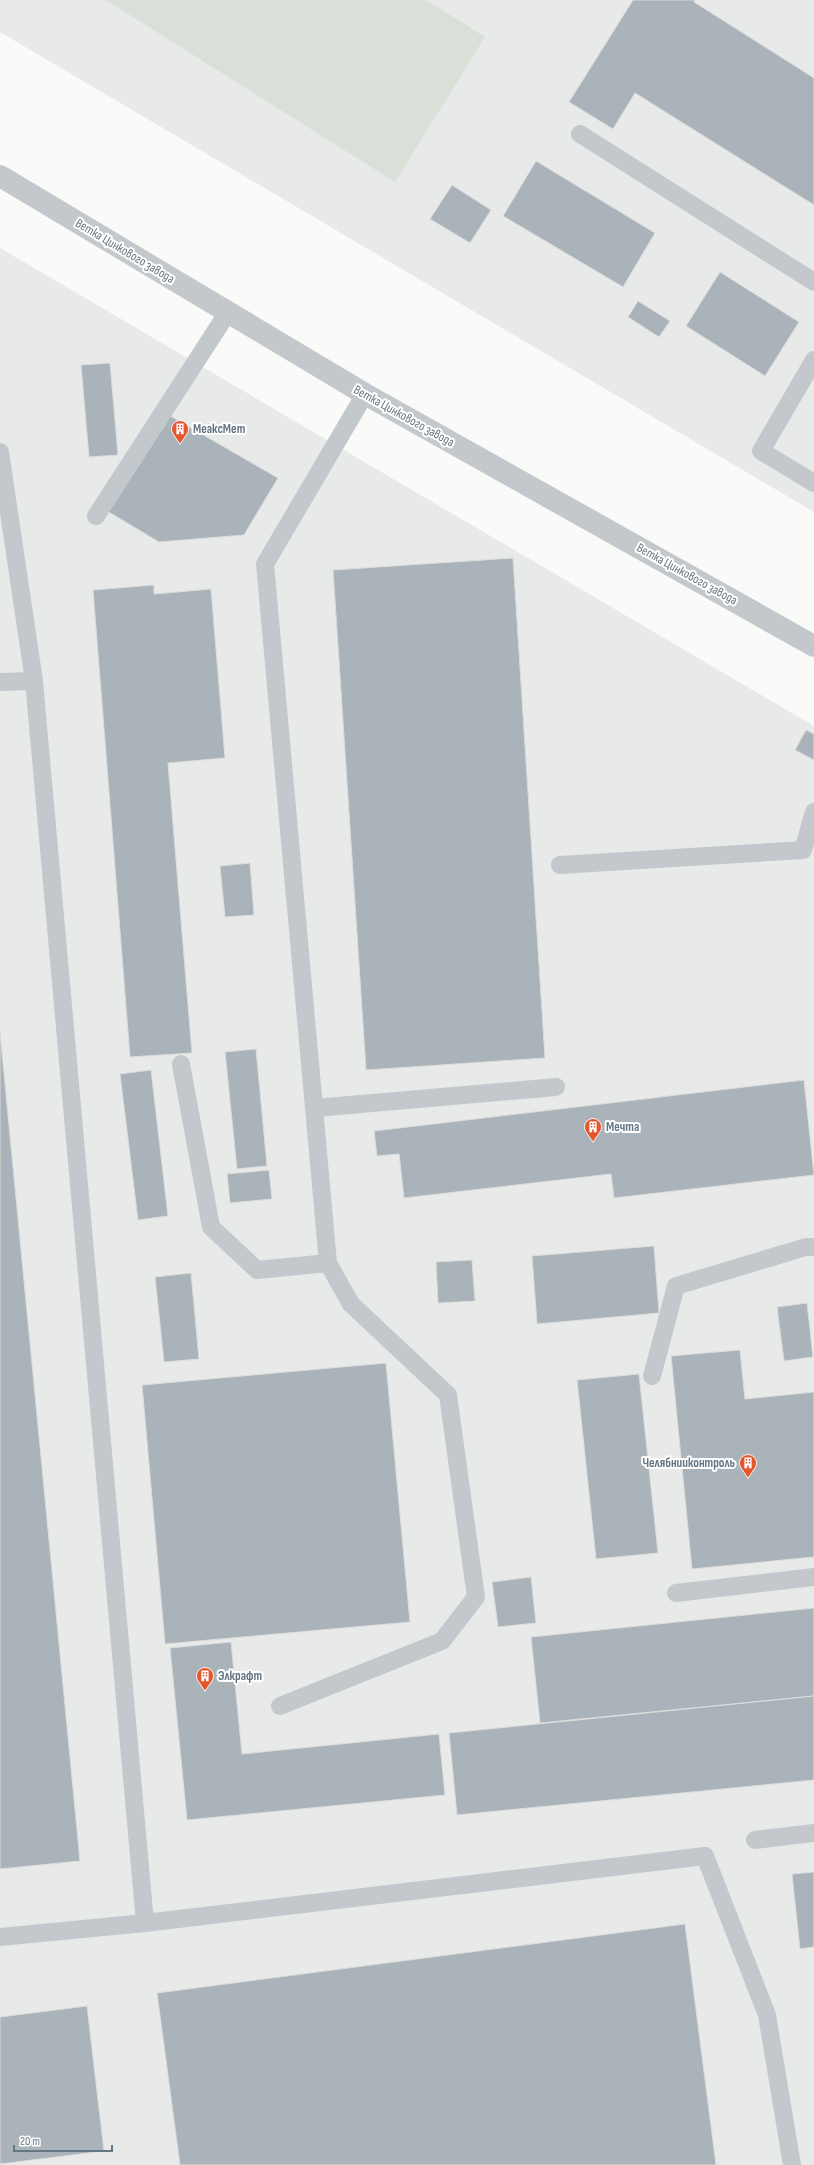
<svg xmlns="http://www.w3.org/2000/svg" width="814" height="2165" font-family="'Sofia Sans Condensed',sans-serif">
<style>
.built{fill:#e8e9e9}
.green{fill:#dadfd7}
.building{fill:#aab3b9;stroke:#dcdcda}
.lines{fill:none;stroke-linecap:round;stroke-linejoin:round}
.service{stroke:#c3c8cc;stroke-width:18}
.minor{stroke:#c3c8cc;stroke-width:22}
.labels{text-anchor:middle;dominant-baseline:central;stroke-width:4;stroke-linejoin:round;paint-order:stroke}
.street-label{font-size:13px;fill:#657683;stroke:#fff}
.poi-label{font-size:13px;font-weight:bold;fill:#657683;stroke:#fff;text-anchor:start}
</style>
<rect width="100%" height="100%" fill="#fafaf8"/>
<!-- built -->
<g class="built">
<polygon points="0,0 814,0 814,512 0,32"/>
<polygon points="0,248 814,726 814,2165 0,2165"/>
</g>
<!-- green -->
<polygon class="green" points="106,0 426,0 485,37 395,182"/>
<!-- building -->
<g class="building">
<polygon points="633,0 695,0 694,2 814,78 814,205 635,93 613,129 569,102"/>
<polygon points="536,161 655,233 623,287 503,216"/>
<polygon points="452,185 491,210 470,243 430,219"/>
<polygon points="720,272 799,322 765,376 686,326"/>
<polygon points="638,301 670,321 659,337 628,317"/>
<polygon points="110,363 118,455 89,457 81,365"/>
<polygon points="160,410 278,478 244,535 159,542 102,508"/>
<polygon points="513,558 545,1058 366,1070 333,570"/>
<polygon points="154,585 154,594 211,589 225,758 168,763 192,1053 130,1057 93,590"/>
<polygon points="806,730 814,734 814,760 795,750"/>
<polygon points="250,863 254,915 225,917 220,866"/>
<polygon points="0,1032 80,1861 0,1869"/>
<polygon points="256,1049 267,1166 237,1169 225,1052"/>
<polygon points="151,1070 168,1216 138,1220 120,1074"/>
<polygon points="804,1080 814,1175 614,1198 611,1174 404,1198 399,1154 377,1156 374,1131"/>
<polygon points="269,1170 272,1199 230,1203 227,1174"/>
<polygon points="654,1246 659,1313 537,1324 532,1256"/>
<polygon points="472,1260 475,1301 438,1303 436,1262"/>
<polygon points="191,1273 199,1359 164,1362 155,1277"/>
<polygon points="807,1303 813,1357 784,1361 777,1307"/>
<polygon points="740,1350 745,1399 814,1392 814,1557 692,1569 671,1356"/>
<polygon points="386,1363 410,1622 165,1644 142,1385"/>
<polygon points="639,1374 658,1553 596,1559 577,1380"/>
<polygon points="531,1577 536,1623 498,1627 492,1582"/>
<polygon points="814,1608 814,1696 540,1723 531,1637"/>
<polygon points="231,1642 242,1754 439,1734 445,1795 187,1820 170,1648"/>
<polygon points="814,1696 814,1780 457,1815 449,1733"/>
<polygon points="814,1872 814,1947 800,1949 792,1874"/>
<polygon points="685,1924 716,2165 180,2165 157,1993"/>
<polygon points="87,2006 104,2151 0,2164 0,2017"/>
</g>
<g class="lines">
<!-- service -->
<g class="service">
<polyline points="580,134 814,282"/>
<polyline points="814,360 761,451 814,483"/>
<polyline points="0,452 34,681 145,1923 0,1937"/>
<polyline points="96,516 228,312"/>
<polyline points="0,682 34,681"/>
<polyline points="560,865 803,850 814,812"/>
<polyline points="181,1064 211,1227 257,1270 328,1263"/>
<polyline points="315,1108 556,1087"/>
<polyline points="652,1376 676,1286 806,1247 814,1247"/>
<polyline points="676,1593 814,1577"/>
<polyline points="280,1706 442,1641 476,1597 448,1395 351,1304 328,1263 265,564 365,394"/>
<polyline points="755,1840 814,1833"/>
<polyline points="145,1923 705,1856 767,2015 792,2165"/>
</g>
<!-- minor -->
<polyline class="minor" points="0,176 365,394 814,646"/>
</g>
<!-- icons -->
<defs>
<symbol id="building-pin" viewBox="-11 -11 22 30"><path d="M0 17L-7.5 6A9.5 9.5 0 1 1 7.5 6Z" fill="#e4572e" stroke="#fff"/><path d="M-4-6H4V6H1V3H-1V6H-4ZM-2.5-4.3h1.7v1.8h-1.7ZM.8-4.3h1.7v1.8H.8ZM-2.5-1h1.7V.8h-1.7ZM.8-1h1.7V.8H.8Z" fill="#fff"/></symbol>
</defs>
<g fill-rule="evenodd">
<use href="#building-pin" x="170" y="419" width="20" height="27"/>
<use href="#building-pin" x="583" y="1117" width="20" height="27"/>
<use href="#building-pin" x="738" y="1453" width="20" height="27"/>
<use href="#building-pin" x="195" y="1666" width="20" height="27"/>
</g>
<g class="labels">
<!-- street labels -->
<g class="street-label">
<text transform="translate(125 251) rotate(31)">Ветка Цинкового завода</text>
<text transform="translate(404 416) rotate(29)">Ветка Цинкового завода</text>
<text transform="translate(687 574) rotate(29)">Ветка Цинкового завода</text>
</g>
<!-- poi labels -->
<g class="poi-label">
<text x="193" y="429">МеаксМет</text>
<text x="606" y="1127">Мечта</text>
<text x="735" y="1463" text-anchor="end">Челябнииконтроль</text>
<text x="218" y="1676">Элкрафт</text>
</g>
</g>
<!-- scale -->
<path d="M14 2145v6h98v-6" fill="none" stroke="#657683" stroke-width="2"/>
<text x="20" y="2145" font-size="12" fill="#657683" stroke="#ffffff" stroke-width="3" paint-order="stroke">20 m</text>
</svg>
